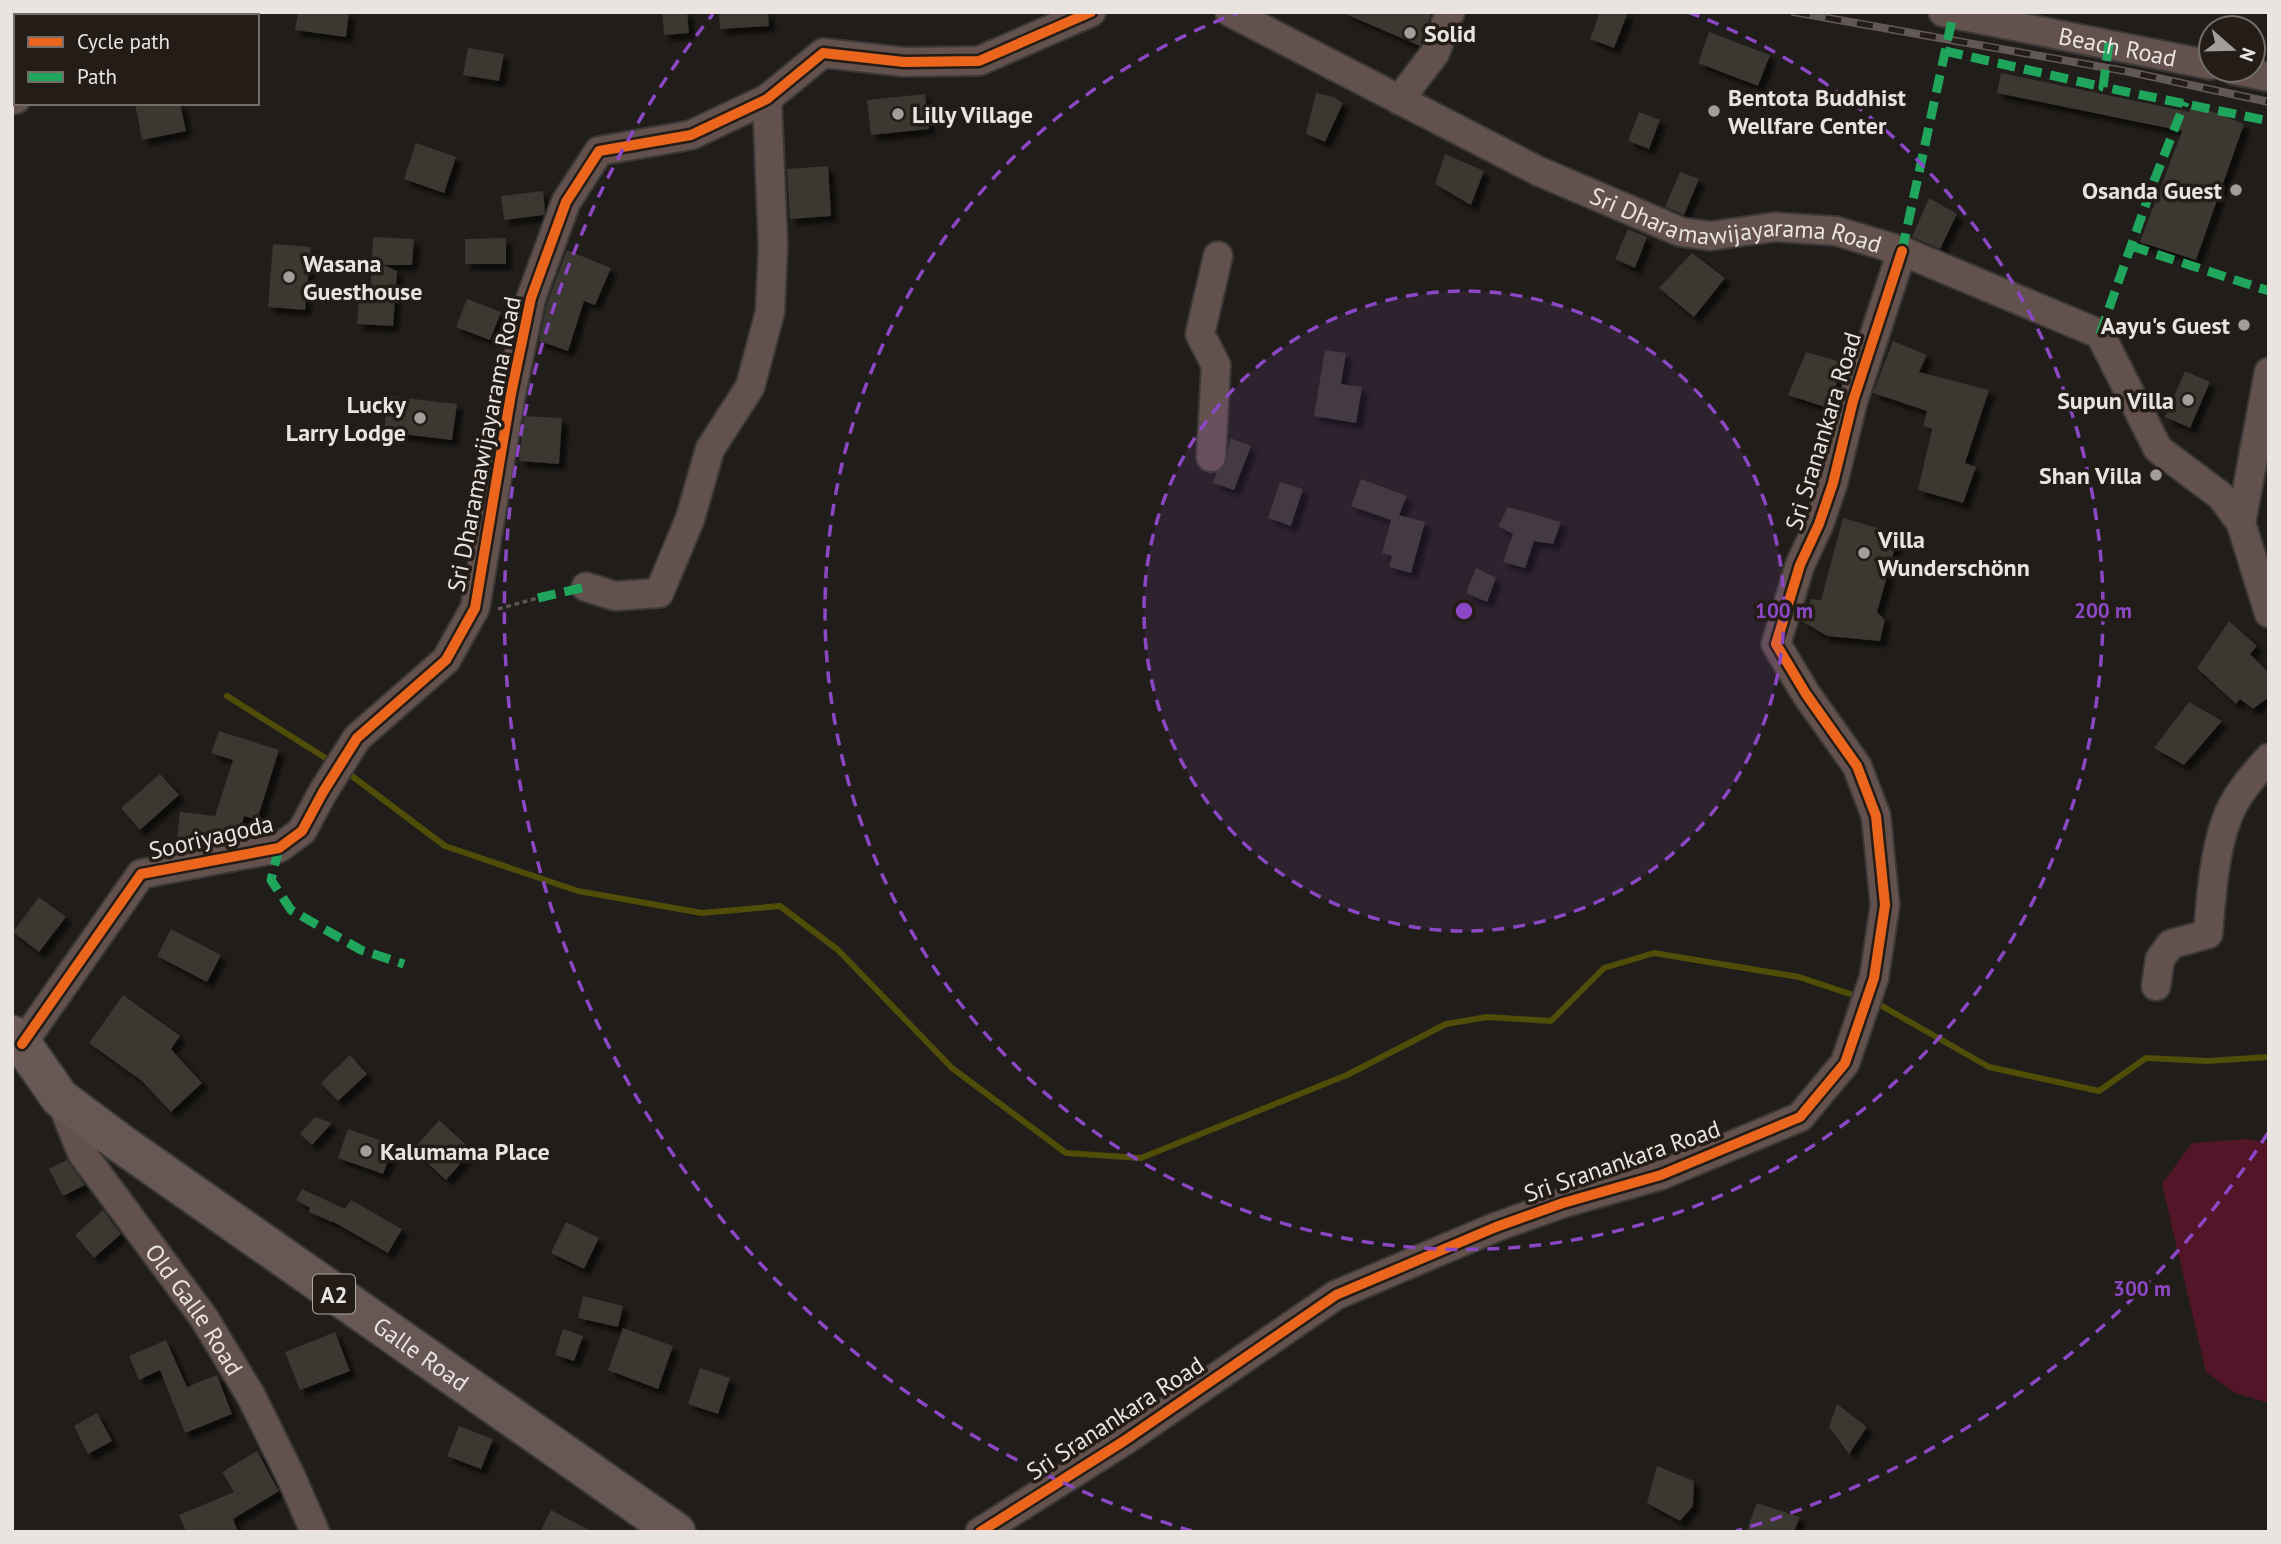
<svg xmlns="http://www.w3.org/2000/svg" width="2281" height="1544" font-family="'PT Sans',sans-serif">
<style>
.green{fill:#531628}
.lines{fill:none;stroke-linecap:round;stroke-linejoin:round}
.stream{stroke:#4f4d07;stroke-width:6}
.building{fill:#3a3730;filter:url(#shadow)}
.minor-casing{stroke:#3b3937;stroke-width:32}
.highway-casing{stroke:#3b3937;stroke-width:42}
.path{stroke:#5d5451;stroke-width:3.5;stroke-dasharray:5 3.5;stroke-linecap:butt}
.minor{stroke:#62514d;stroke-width:28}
.highway{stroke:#675855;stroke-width:38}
.rail-casing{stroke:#625956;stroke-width:8}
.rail{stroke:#241c16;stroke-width:5;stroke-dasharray:16;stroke-linecap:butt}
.quiet{stroke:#20a55d;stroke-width:9;stroke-dasharray:18 9;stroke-linecap:butt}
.cycleway-casing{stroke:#241c16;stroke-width:15}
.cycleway{stroke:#eb651d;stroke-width:10}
.ring{fill:none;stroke:#8c48c4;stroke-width:3.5;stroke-dasharray:12 9}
.poi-dot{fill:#a39e9b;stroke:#241c16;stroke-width:2.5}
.labels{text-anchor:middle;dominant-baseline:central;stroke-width:7;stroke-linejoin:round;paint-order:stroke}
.shield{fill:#241c16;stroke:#afa8a3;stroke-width:2}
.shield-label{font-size:23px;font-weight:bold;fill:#eae4e0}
.poi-label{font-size:24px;font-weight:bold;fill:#eae4e0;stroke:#241c16;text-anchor:start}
.street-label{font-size:24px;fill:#eae4e0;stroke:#241c16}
.centre{fill:#8c48c4;stroke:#241c16;stroke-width:3.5}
.ring-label{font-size:21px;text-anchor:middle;font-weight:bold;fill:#8c48c4;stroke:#241c16;stroke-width:7;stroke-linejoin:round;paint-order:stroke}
</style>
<defs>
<filter id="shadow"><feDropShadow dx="6" dy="6" stdDeviation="2" flood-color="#0009"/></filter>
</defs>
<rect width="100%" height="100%" fill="#201d1a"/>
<!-- green -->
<polygon class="green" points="2249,1139 2269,1143 2269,1403 2235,1393 2206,1372 2162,1184 2192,1143"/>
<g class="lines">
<!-- stream -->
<g class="stream">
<polyline points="227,696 332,762"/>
<polyline points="344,770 445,846 578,891 702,913 780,906 838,950 952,1068 1066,1153 1141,1158 1347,1075 1446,1024 1487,1017 1551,1021 1604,968 1654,953 1799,977 1862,998"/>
<polyline points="1875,1002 1989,1067 2099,1091 2146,1058 2208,1061 2269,1057"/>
</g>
</g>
<!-- building -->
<g class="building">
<polygon points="298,12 349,12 346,37 295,30"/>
<polygon points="662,12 687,12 689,33 664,35"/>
<polygon points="719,12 768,12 769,26 720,29"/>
<polygon points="1341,12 1432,12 1420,46"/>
<polygon points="1600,12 1628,12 1614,48 1590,39"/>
<polygon points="1709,32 1770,55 1758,86 1698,63"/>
<polygon points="468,48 504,54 499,81 463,75"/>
<polygon points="2001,73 2189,112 2192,104 2244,124 2196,260 2140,242 2182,131 1997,93"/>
<polygon points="1316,93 1334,97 1343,103 1325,142 1306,134"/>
<polygon points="925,94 929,129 871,135 867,100"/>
<polygon points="135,103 180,103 186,131 142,140"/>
<polygon points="1639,112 1660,120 1649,149 1628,141"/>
<polygon points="416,143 456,157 444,193 404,179"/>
<polygon points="1445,154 1484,171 1471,205 1435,184"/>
<polygon points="828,166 831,216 790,219 787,169"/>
<polygon points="1680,172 1699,179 1684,215 1665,207"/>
<polygon points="543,191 545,211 544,215 504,220 501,196"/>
<polygon points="1929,198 1957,214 1940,249 1912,237"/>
<polygon points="1628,229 1647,237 1635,268 1615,259"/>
<polygon points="373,237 414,239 412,265 383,265 397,271 393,326 357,324 359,299 370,299"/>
<polygon points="506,238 506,264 465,264 465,239"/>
<polygon points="273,244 311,247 305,310 268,307"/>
<polygon points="567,250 611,268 595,305 584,301 568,351 539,341 547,303"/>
<polygon points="1692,253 1725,278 1694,317 1659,288"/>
<polygon points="467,299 501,312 490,340 456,327"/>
<polygon points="1893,341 1927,355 1919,372 1989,390 1965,463 1976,467 1963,503 1918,490 1932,429 1923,426 1927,411 1873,393"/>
<polygon points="1325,350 1346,353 1341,384 1362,387 1356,423 1314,416"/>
<polygon points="1806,352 1844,363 1828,408 1788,395"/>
<polygon points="2185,371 2210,382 2190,428 2165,417"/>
<polygon points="388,396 457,404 452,440 384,432"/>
<polygon points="524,416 562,418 559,464 519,461"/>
<polygon points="1230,438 1251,446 1234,490 1213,483 1217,472 1225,465"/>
<polygon points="1361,479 1407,496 1399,515 1425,522 1411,573 1389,567 1392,556 1382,553 1391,520 1351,506"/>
<polygon points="1280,482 1303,489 1291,526 1268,518"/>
<polygon points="1508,507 1561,522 1553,544 1534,541 1525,568 1503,562 1513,534 1498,526"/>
<polygon points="1843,518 1899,534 1877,612 1885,620 1880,641 1827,636 1802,621 1811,599 1821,600"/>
<polygon points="1476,568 1496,578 1487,602 1466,593"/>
<polygon points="2229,621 2257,646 2250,654 2269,673 2269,697 2253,709 2240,699 2236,704 2197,668"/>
<polygon points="2189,702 2222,721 2184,765 2154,748"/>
<polygon points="219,731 279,750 257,820 244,816 239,839 225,841 199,835 199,843 177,840 180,812 215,816 233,760 211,753"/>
<polygon points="160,774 179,795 140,830 121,808"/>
<polygon points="39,897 66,917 39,952 13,932"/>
<polygon points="171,929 221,955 207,982 157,956"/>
<polygon points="123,995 180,1036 171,1049 202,1083 171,1112 142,1081 89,1043"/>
<polygon points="350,1055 367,1074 338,1101 321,1083"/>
<polygon points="315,1117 332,1123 312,1145 300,1134"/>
<polygon points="439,1120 472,1150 446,1180 413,1150"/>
<polygon points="348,1129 394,1145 383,1174 338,1158"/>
<polygon points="67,1160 85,1185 63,1196 49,1169"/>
<polygon points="302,1189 345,1209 351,1200 402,1229 388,1253 332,1221 332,1222 309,1212 310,1208 296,1200"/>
<polygon points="103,1210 121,1234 94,1258 75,1235"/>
<polygon points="566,1222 599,1238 584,1269 551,1253"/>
<polygon points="583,1296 623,1306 618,1327 578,1318"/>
<polygon points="623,1328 673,1346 658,1389 608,1370"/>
<polygon points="563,1329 583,1336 574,1361 555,1355"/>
<polygon points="335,1332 350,1371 300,1390 285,1352"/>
<polygon points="166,1340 187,1387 217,1375 232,1414 185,1433 160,1370 139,1380 129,1356"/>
<polygon points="700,1368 730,1378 718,1414 688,1404"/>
<polygon points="1837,1404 1867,1427 1849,1454 1829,1427"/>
<polygon points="97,1413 112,1441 88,1454 74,1426"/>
<polygon points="459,1426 493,1439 481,1469 447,1456"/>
<polygon points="257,1451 279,1491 233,1519 238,1532 186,1532 179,1515 234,1492 222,1472"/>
<polygon points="1657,1466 1694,1481 1693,1506 1680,1521 1647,1503"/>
<polygon points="1757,1503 1800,1517 1794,1532 1746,1532"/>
<polygon points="551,1510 593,1532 540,1532"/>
</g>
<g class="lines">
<defs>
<g id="minor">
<path id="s1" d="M1230 12 1538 171 1681 232 1710 236 1775 227 1836 231 1902 251 2100 334 2158 449 2221 496 2241 523 2269 613"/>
<path id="s2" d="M1943 12 2211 65"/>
<polyline points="2234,70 2269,77"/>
<polyline points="12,100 16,99"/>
<polyline points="1399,100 1435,53 1450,12"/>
<polyline points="1211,457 1216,365 1200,334 1218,256"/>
<polyline points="2241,523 2269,372"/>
<polyline points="586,587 615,596 659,593 690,519 710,449 750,387 770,312 773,247 767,99"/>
<path d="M2156 986 2160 959 2171 944 2208 934C2211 899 2214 854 2226 821 2234 797 2252 777 2269 758"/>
<polyline points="22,1044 141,874 279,848 302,831 323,792 357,738 446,660 475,608 511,394 531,298 566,202 599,151 691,135 767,99 823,53 904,62 979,61 1091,12"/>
<path id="s3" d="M60 1098 82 1153 204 1318 251 1396 292 1479 315 1532"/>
<polyline points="980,1532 1124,1441 1336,1295 1496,1227 1563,1203 1661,1175 1800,1117 1845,1063 1874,978 1885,905 1876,816 1857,766 1806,694 1776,644 1800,565 1819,524 1833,483 1853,401 1902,251"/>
</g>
<g id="highway">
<path id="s4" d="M12 1035 22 1044 60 1098 123 1145 676 1532"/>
</g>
</defs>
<!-- minor casing -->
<use href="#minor" class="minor-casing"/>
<!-- highway casing -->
<use href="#highway" class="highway-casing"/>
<!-- path -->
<polyline class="path" points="498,609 538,598"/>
<!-- minor -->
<use href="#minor" class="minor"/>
<!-- highway -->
<use href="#highway" class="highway"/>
<defs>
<polyline id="rail" points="1794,12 2130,72 2269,102"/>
</defs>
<!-- rail casing -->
<use href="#rail" class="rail-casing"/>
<!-- rail -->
<use href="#rail" class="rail"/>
<!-- quiet -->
<g class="quiet">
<polyline points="244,16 245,12"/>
<polyline points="2109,43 2103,87 2269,121"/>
<polyline points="1945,51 2103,87"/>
<polyline points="2131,246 2269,291"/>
<polyline points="1902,251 1953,15"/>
<polyline points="2100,334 2154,181 2185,102"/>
<polyline points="538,598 586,587"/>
<polyline points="279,848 271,880 291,910 361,950 404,964"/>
</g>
<defs>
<g id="cycleway">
<polyline points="22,1044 141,874 279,848 302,831 323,792 357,738 446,660 475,608 511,394 531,298 566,202 599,151 691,135 767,99 823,53 904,62 979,61 1091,12"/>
<polyline points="980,1532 1124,1441 1336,1295 1496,1227 1563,1203 1661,1175 1800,1117 1845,1063 1874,978 1885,905 1876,816 1857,766 1806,694 1776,644 1800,565 1819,524 1833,483 1853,401 1902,251"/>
</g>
</defs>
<!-- cycleway casing -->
<use href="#cycleway" class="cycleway-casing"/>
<!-- cycleway -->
<use href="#cycleway" class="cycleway"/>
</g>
<!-- distance rings -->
<circle cx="1464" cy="611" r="320" fill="#8c48c4" fill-opacity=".12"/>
<g class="ring">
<circle cx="1464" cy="611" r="320"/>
<path d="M1688 12A639 639 0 1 1 1240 12"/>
<path d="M2268 1133A959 959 0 0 1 1736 1531M1192 1531A959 959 0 0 1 713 14"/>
</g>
<!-- markers -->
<g class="poi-dot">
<circle cx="1410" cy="33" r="7"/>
<circle cx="1714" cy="111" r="7"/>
<circle cx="898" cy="114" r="7"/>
<circle cx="2236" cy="190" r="7"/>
<circle cx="289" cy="277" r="7"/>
<circle cx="2244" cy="325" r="7"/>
<circle cx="2188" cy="400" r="7"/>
<circle cx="420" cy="418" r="7"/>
<circle cx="2156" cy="475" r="7"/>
<circle cx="1864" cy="553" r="7"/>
<circle cx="366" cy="1151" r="7"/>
</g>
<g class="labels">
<!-- shield labels -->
<rect class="shield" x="313" y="1274.5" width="42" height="39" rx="5"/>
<g class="shield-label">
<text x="334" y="1294">A2</text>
</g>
<!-- poi labels -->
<g class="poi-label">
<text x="1424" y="33">Solid</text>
<text x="1728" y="97">Bentota Buddhist<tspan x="1728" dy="28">Wellfare Center</tspan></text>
<text x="912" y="114">Lilly Village</text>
<text x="2222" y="190" text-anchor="end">Osanda Guest</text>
<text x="303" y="263">Wasana<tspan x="303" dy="28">Guesthouse</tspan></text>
<text x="2230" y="325" text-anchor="end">Aayu's Guest</text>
<text x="2174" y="400" text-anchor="end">Supun Villa</text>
<text x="406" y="404" text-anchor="end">Lucky<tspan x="406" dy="28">Larry Lodge</tspan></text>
<text x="2142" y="475" text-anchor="end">Shan Villa</text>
<text x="1878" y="539">Villa<tspan x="1878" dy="28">Wunderschönn</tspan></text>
<text x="380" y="1151">Kalumama Place</text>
</g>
<!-- street labels -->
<g class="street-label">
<text stroke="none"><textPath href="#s2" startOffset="178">Beach Road</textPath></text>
<text stroke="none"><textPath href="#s1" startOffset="555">Sri Dharamawijayarama Road</textPath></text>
<text transform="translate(1823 431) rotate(-73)">Sri Sranankara Road</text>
<text transform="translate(484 444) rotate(-79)">Sri Dharamawijayarama Road</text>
<text transform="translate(211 837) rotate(-13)">Sooriyagoda</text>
<text transform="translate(1622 1161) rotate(-19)">Sri Sranankara Road</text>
<text stroke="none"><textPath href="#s3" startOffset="252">Old Galle Road</textPath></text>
<text stroke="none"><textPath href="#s4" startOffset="522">Galle Road</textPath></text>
<text transform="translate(1115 1418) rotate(-33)">Sri Sranankara Road</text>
</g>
</g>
<circle cx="1464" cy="611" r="10" class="centre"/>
<g class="ring-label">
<text x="1784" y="618">100 m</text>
<text x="2103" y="618">200 m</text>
<text x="2142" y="1296">300 m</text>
</g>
<!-- border -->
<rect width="2281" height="1544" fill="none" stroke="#eae4e0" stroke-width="28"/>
<!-- legend -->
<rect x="14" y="14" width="245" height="91" fill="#241c16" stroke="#736c67" stroke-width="2"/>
<rect x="28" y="37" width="35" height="10" fill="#eb651d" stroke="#736c67" stroke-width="2"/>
<text x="77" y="49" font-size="21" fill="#eae4e0">Cycle path</text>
<rect x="28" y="72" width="35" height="10" fill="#20a55d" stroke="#736c67" stroke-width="2"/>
<text x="77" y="84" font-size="21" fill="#eae4e0">Path</text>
<!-- north arrow -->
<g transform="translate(2232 49) rotate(110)"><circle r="33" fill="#241c16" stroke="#736c67" stroke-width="2"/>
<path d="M0-5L12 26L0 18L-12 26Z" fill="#a39e9b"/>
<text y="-10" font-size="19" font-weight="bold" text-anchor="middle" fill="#eae4e0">N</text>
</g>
</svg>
